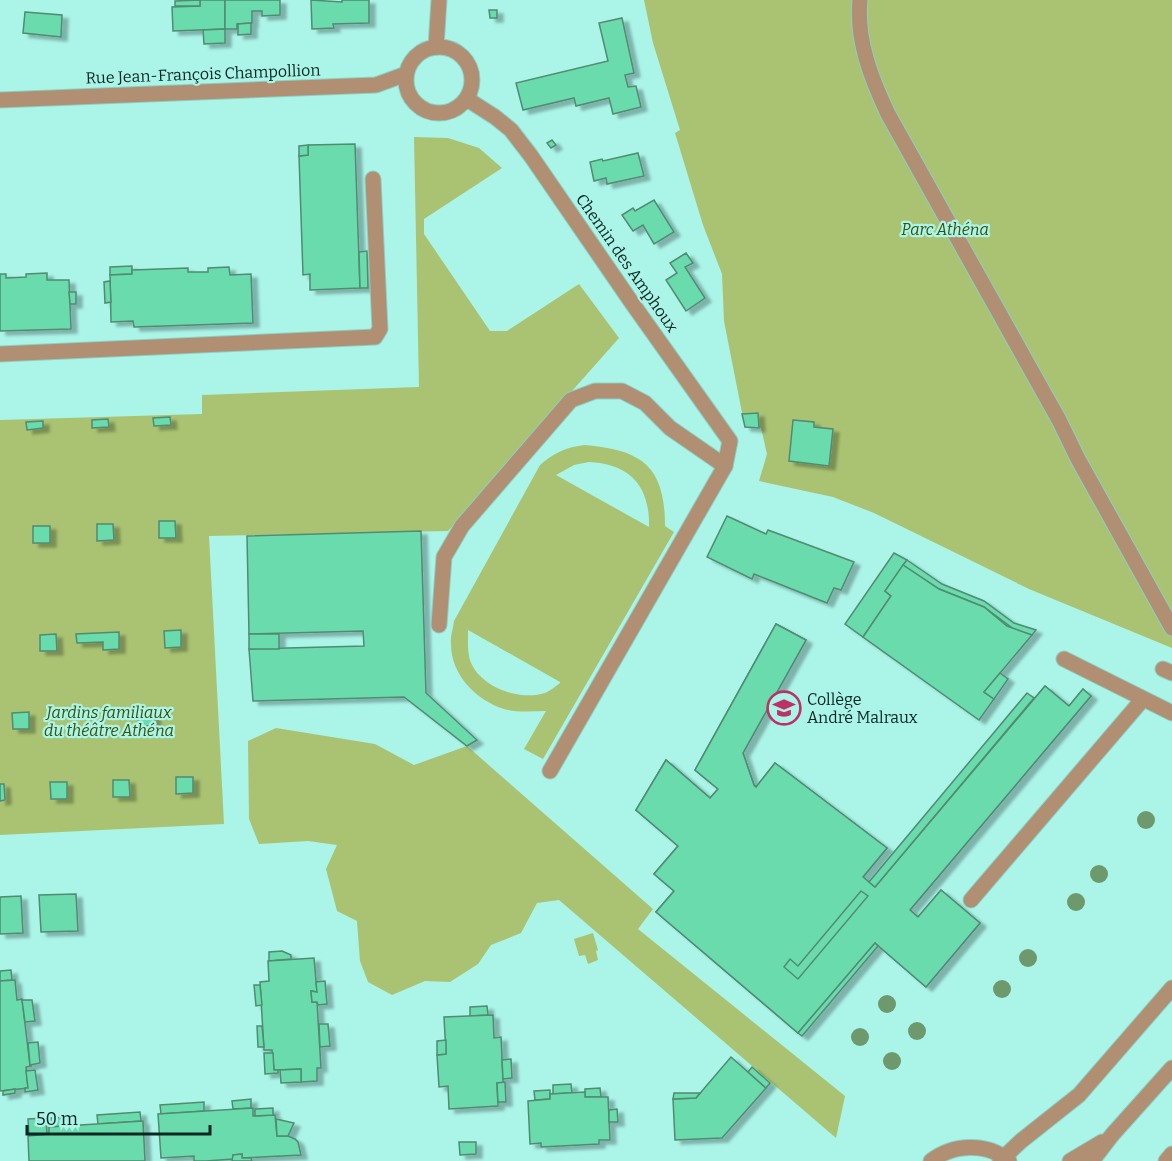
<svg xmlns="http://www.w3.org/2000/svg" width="1172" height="1161" font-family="Bitter,serif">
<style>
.green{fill:#a9c372;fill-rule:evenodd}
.building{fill:#6bdbac;stroke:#518b71;stroke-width:1.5;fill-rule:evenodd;filter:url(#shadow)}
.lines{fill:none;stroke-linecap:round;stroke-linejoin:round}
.minor-casing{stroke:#8dcfc4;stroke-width:17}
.minor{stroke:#b08f73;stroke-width:15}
.tree{fill:#6e996d}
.labels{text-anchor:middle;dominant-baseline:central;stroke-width:4.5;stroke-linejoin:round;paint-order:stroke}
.street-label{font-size:16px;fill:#072622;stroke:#abf4e8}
.park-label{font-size:16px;font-style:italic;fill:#3d4f09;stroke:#abf4e8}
.poi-label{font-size:16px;fill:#072622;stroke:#abf4e8;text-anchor:start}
</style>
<defs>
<filter id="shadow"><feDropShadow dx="6" dy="4" stdDeviation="1.5" flood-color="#0004"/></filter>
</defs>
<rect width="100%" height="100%" fill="#abf4e8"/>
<!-- green -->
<g class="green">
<polygon points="644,0 1172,0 1172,648 1029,589 874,513 833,497 759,481 767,454 761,428 745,428 724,321 722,274 703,225 675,133 680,130 653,43"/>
<polygon points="414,137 448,138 479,148 502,168 424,219 424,234 490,331 507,331 579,284 619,338 448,531 209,536 224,824 0,835 0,420 202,414 202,395 419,387"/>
<path d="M585 445C642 450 665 466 665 526L674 532 543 759 524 749 546 711C532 711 518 713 504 709 476 700 451 675 451 644 450 637 453 629 454 621L540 465C554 453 566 447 585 445ZM589 462C630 464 650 486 649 527L556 475 574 465ZM468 630 560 682V683C556 686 550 691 545 693 520 701 482 688 471 663 467 653 468 641 468 630Z"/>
<polygon points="276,728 375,744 414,765 467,746 653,909 638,929 845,1096 836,1138 559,900 537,903 521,933 491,945 478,964 450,982 425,981 392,995 368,982 360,961 357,921 337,911 326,869 337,845 308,841 259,844 249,819 248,741"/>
<polygon points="593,933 598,950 596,951 598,960 588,964 585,955 579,956 574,939"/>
</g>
<!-- building -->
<g class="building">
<polygon points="200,0 225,0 225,29 173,31 172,7 200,6"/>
<polygon points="200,0 200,6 175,6 175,1"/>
<polygon points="225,0 280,0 280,15 262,16 262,11 252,11 252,23 237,24 237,29 225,29"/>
<polygon points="311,0 342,2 342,0 369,0 369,23 333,24 334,28 312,29"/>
<polygon points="489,10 497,10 497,18 490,18"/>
<polygon points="25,12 62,15 61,37 23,33"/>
<polygon points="622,18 634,73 625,75 628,87 636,86 641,107 613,114 609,98 576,106 574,98 523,110 516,83 608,61 599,23"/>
<polygon points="251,23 251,34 238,35 238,24"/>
<polygon points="225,29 225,43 204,44 203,30"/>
<polygon points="552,140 556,145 551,148 547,143"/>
<polygon points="355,144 360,288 310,290 310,274 303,275 299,156 308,155 308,145"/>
<polygon points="308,145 308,155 299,156 299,146"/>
<polygon points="638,153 644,176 607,184 606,178 594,181 590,162 602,159 603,161"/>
<polygon points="654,200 674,232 654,244 643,225 633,231 622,215 633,208 635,211"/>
<polygon points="367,251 368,288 360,288 359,252"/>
<polygon points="686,253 693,263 685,267 705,298 686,311 666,280 677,273 670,263"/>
<polygon points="132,266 132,274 110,275 110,267"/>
<polygon points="229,267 230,275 251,274 253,323 134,327 133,321 111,322 110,275 132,274 132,270 188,268 188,272 208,272 208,268"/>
<polygon points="47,273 47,280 69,280 71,329 0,331 0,274 6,274 6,278 26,277 26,274"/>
<polygon points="110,281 111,302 105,303 104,282"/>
<polygon points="69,292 76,292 76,304 70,304"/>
<polygon points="758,413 759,428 745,427 742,414"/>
<polygon points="170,417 171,425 154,426 153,418"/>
<polygon points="108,419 109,427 92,428 92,420"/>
<polygon points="793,420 814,422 814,427 833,429 829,466 789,461"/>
<polygon points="43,421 43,428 27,430 26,422"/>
<polygon points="727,516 766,534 768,530 854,562 841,590 834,588 827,603 754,574 752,579 707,557"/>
<polygon points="159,521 175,521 176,538 159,538"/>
<polygon points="97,524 113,524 114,540 97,541"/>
<rect x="33" y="526" width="17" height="17"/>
<polygon points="421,531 426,693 477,740 467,746 404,697 253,701 249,649 364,646 363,631 249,634 247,536"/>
<polygon points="894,553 907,560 885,591 891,596 863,637 845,624"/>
<polygon points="907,560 942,584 984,601 1014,623 1036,630 1032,635 1015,630 984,607 939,589 903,565"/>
<polygon points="903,565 939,589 984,607 1007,626 1032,635 984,692 994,699 979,720 863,637 891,596 885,591"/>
<path d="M776 624 806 640 743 753 754 785 756 787 775 763 887 848 863 877 875 887 1045 686 1069 706 1083 689 1091 696 910 910 918 917 941 890 980 923 926 987 875 943 798 1033 656 912 674 891 654 874 678 846 636 810 666 760 710 798 718 789 695 770ZM722 807 838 906 855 885 868 896 798 979 784 967 801 945 687 848Z"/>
<polygon points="776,624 806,640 743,753 754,785 756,787 775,763 887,848 863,877 875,887 1045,686 1069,706 1083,689 1091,696 910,910 918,917 941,890 980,923 926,987 875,943 798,1033 656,912 674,891 654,874 678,846 636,810 666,760 710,798 718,789 695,770"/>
<polygon points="181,630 181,647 165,648 164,631"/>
<polygon points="119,632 119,649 103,650 103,642 77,643 76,634"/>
<polygon points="56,634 57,651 40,651 40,635"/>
<rect x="249" y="634" width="30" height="15"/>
<polygon points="1000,673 1008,679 994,699 984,692"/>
<polygon points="1027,693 1034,698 875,887 869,882"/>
<polygon points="138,709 154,709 155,726 138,726"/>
<polygon points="29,712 29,729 13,729 12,713"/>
<polygon points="176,777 193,777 193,793 176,794"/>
<polygon points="113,780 129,780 130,797 113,797"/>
<polygon points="50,782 67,782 67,799 51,799"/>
<polygon points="0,784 4,784 5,800 0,801"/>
<polygon points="861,891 868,896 798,979 784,967 790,959 798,966"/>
<polygon points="76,894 78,931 41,932 39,895"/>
<polygon points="21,896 23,933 0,934 0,897"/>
<polygon points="875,943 878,946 802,1036 798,1033"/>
<polygon points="282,951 291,955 291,959 269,961 269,952"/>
<polygon points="314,958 317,992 311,991 312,1002 317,1002 321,1068 317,1068 317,1081 301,1082 301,1069 274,1070 272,1050 264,1050 260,982 269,981 268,961"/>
<polygon points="11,970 12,980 0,981 0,971"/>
<polygon points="15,980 17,1000 22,999 30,1065 31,1066 26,1067 28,1088 0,1091 0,981"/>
<polygon points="325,981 327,1004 318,1005 317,1002 312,1002 311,991 317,992 316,982"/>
<polygon points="254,985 260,985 262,1005 256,1006"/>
<polygon points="22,1000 32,1000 35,1021 25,1022"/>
<polygon points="487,1006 488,1015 470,1016 470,1007"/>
<polygon points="493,1015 494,1038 501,1037 503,1079 503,1083 497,1083 498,1106 449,1109 448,1086 439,1087 437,1055 446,1054 444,1017"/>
<polygon points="319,1024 328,1024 330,1046 320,1047"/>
<polygon points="257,1026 262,1026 264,1047 258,1047"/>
<polygon points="446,1040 446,1054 437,1055 437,1041"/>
<polygon points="38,1042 40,1063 30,1065 28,1043"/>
<polygon points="264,1053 273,1053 274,1070 278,1070 278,1073 265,1074"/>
<polygon points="731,1057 766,1088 722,1138 675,1140 673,1099 696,1098"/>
<polygon points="511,1059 512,1078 503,1079 502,1060"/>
<polygon points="752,1067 770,1083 766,1088 748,1072"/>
<polygon points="301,1069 301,1082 281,1083 280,1070"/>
<polygon points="35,1070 38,1090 25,1092 25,1088 28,1088 26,1071"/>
<polygon points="505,1082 506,1102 498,1102 497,1083"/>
<polygon points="571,1084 572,1093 553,1094 553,1085"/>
<polygon points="600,1088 601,1097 585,1097 585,1089"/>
<polygon points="15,1089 15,1093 3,1095 3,1091"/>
<polygon points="550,1090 550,1099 535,1100 534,1091"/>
<polygon points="585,1092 585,1097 608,1097 610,1140 599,1140 599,1144 541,1147 541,1143 530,1144 528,1101 550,1099 550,1094"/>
<polygon points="674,1093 700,1093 696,1098 673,1099"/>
<polygon points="251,1099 251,1108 233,1109 232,1101"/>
<polygon points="204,1102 204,1111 161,1114 160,1105"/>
<polygon points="253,1108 253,1116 275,1115 277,1136 288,1136 295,1139 298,1142 301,1155 242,1158 242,1154 233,1155 233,1159 206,1161 194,1161 194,1156 161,1158 158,1114"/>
<polygon points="273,1108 273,1115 255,1116 255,1109"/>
<polygon points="617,1109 618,1122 609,1122 609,1110"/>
<polygon points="140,1112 141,1121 98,1124 97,1115"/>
<polygon points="68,1117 69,1126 51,1127 51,1118"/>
<polygon points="46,1118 47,1135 29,1136 28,1119"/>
<polygon points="276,1119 294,1123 288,1136 277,1136"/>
<polygon points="143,1121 145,1161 29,1161 28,1136 49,1134 49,1127"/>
<polygon points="459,1142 476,1142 476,1154 460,1155"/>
<polygon points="242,1154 242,1158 251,1158 252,1161 232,1161 233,1155"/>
</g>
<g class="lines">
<defs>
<g id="minor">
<path d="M860 0C856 40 871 78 888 114L1059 420 1078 459 1172 628"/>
<circle cx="439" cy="80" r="33"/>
<polyline points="436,47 439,0"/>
<polyline points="467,99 495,117 511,130 531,156 632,303 730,441 725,466 550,771"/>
<polyline points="0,100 376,85 406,74"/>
<polyline points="0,354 375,337 380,329 373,179"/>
<polyline points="439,625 444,557 462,526 571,400 595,391 622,391 645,403 670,428 725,466"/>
<polyline points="1064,659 1172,713"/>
<polyline points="1163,669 1172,673"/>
<polyline points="971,900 1143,699"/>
<path d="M931 1161C953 1144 987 1142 1009 1161"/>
<polyline points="1000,1161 1021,1141 1079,1095 1172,988"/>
<polyline points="1070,1161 1102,1142"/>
<polyline points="1092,1161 1112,1135 1172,1068"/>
<polyline points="1166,1161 1172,1154"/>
</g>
</defs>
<!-- minor casing -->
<use href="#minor" class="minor-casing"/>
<!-- minor -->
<use href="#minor" class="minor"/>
</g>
<!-- trees -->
<g class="tree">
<circle cx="1146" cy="820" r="9"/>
<circle cx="1099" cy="874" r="9"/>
<circle cx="1076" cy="902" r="9"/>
<circle cx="1028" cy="958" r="9"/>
<circle cx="1002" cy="989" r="9"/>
<circle cx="887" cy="1004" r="9"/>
<circle cx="917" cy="1031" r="9"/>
<circle cx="860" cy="1037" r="9"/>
<circle cx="892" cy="1061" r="9"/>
</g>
<!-- icons -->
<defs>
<symbol id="school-ring" viewBox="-11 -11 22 22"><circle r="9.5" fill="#abf4e8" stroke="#be3164" stroke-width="1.5"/><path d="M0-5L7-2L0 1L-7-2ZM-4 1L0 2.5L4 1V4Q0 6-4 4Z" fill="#be3164"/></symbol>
</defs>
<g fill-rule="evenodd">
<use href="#school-ring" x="765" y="689" width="38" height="38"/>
</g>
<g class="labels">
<!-- street labels -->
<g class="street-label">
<text transform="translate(203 74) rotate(-2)">Rue Jean-François Champollion</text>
<text transform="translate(627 263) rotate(55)">Chemin des Amphoux</text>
</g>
<!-- park labels -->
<g class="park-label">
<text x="945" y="229">Parc Athéna</text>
<text x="109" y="712">Jardins familiaux<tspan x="109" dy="18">du théâtre Athéna</tspan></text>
</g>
<!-- poi labels -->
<g class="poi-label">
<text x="807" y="699">Collège<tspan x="807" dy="18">André Malraux</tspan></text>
</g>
</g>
<!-- scale -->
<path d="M27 1125v9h183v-9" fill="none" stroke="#072622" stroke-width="3"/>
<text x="36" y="1125" font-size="18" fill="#072622" stroke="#abf4e8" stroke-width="4.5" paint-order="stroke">50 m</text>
</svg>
